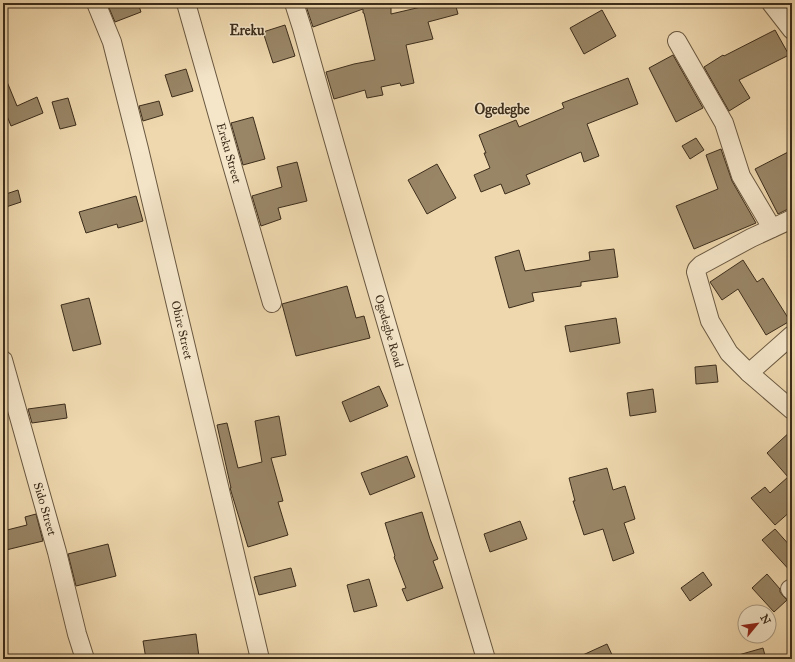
<svg xmlns="http://www.w3.org/2000/svg" width="795" height="662" font-family="'IM FELL Great Primer',serif">
<style>
.building{fill:#998667;stroke:#3c2d1b}
.lines{fill:none;stroke-linecap:round;stroke-linejoin:round}
.minor-casing{stroke:#695840;stroke-width:20}
.minor{stroke:#f5e6ca;stroke-width:18}
.labels{text-anchor:middle;dominant-baseline:central;stroke-width:3;stroke-linejoin:round;paint-order:stroke}
.street-label{font-size:12px;fill:#3c2d1b;stroke:#f5e6ca}
.quarter-label{font-size:14px;font-weight:bold;fill:#3c2d1b;stroke:#f5e6ca}
</style>
<rect width="100%" height="100%" fill="#efd8ae"/>
<filter id="stains"><feTurbulence type="fractalNoise" baseFrequency=".005" numOctaves="4"/><feColorMatrix values="0 0 0 0 .2 0 0 0 0 .09 0 0 0 0 .02 0 0 0 .5 -.17"/></filter>
<radialGradient id="worn" r=".72"><stop offset=".6" stop-color="#630" stop-opacity="0"/><stop offset="1" stop-color="#630" stop-opacity=".3"/></radialGradient>
<!-- building -->
<g class="building">
<polygon points="107,3 138,3 141,12 115,22"/>
<polygon points="305,3 391,3 391,14 438,3 455,3 458,14 428,22 433,39 406,45 414,83 401,86 400,83 381,87 383,95 367,98 365,90 334,99 326,72 354,64 375,60 364,13 363,13 363,9 313,27"/>
<polygon points="602,10 616,36 584,54 570,28"/>
<polygon points="285,25 295,56 273,63 263,32"/>
<polygon points="775,30 789,55 739,80 750,98 729,111 704,67 723,55 724,56"/>
<polygon points="673,55 703,108 676,122 649,68"/>
<polygon points="186,69 193,91 172,97 165,75"/>
<polygon points="3,72 17,106 37,97 43,113 11,126 3,106"/>
<polygon points="628,78 638,104 587,124 599,156 584,162 581,152 526,175 530,184 505,194 501,184 481,192 474,175 490,168 484,153 486,153 479,135 516,120 519,127 564,108 562,103"/>
<polygon points="68,98 76,125 60,129 52,102"/>
<polygon points="159,101 163,115 143,121 139,106"/>
<polygon points="253,117 265,159 243,165 231,123"/>
<polygon points="696,138 704,150 690,159 682,146"/>
<polygon points="721,149 732,181 756,223 694,249 676,206 718,189 706,155"/>
<polygon points="792,150 792,207 778,214 755,169"/>
<polygon points="297,162 307,201 278,208 281,219 261,226 252,196 282,187 277,167"/>
<polygon points="437,164 456,198 427,214 408,180"/>
<polygon points="18,190 21,202 3,208 3,195"/>
<polygon points="136,196 143,221 118,228 117,224 86,233 79,212"/>
<polygon points="614,249 618,277 581,282 581,286 532,293 534,301 509,308 495,257 519,250 525,271 590,260 589,252"/>
<polygon points="743,260 757,282 763,278 790,321 766,335 738,289 722,300 710,282"/>
<polygon points="347,286 356,318 364,316 370,338 296,356 282,304"/>
<polygon points="89,298 101,344 73,351 61,305"/>
<polygon points="616,318 620,343 570,352 565,326"/>
<polygon points="716,365 718,382 696,384 695,367"/>
<polygon points="379,386 388,406 350,422 342,402"/>
<polygon points="653,389 656,412 630,416 627,393"/>
<polygon points="65,404 67,418 32,423 28,409"/>
<polygon points="279,416 286,455 271,458 283,501 278,502 288,535 248,547 230,488 231,488 217,425 227,423 238,468 262,462 255,421"/>
<polygon points="792,430 792,510 775,525 751,498 765,487 770,493 788,477 767,453"/>
<polygon points="407,456 415,477 370,495 361,473"/>
<polygon points="607,468 613,490 625,486 635,519 624,523 634,553 613,561 603,529 584,535 573,501 575,501 569,478"/>
<polygon points="422,512 430,539 438,559 433,561 443,588 407,601 402,589 406,588 394,557 395,556 385,523"/>
<polygon points="36,514 43,541 6,550 3,539 3,531 27,525 25,517"/>
<polygon points="520,521 527,539 490,552 484,534"/>
<polygon points="775,529 792,548 792,573 762,540"/>
<polygon points="108,544 116,576 76,586 68,554"/>
<polygon points="291,568 296,586 259,595 254,577"/>
<polygon points="703,572 712,585 690,601 681,588"/>
<polygon points="767,574 780,589 780,592 783,596 787,600 774,612 752,588"/>
<polygon points="369,579 377,606 354,612 347,585"/>
<polygon points="196,634 199,657 183,659 146,659 143,641"/>
<polygon points="607,644 614,659 574,659"/>
<polygon points="763,648 766,659 736,659 735,656"/>
</g>
<g class="lines">
<defs>
<g id="minor">
<polyline points="96,3 112,42 139,149 260,659"/>
<polyline points="186,3 230,158 272,303"/>
<path d="M294 3 302 28C361 239 423 449 486 659"/>
<polyline points="771,3 792,30"/>
<polyline points="677,41 724,123 741,176 772,228"/>
<polyline points="792,219 751,238 701,265 697,269 696,272 710,321 729,353 749,373 792,410"/>
<polyline points="3,360 57,552 77,634 85,659"/>
<polyline points="749,373 792,335"/>
<polyline points="790,589 792,591"/>
</g>
</defs>
<!-- minor casing -->
<use href="#minor" class="minor-casing"/>
<!-- minor -->
<use href="#minor" class="minor"/>
</g>
<g class="labels">
<!-- street labels -->
<g class="street-label">
<text transform="translate(229 153) rotate(74)">Ereku Street</text>
<text transform="translate(182 330) rotate(77)">Obire Street</text>
<text transform="translate(389 331) rotate(74)">Ogedegbe Road</text>
<text transform="translate(45 509) rotate(74)">Sido Street</text>
</g>
<!-- quarter labels -->
<g class="quarter-label">
<text x="247" y="30">Ereku</text>
<text x="502" y="109">Ogedegbe</text>
</g>
</g>
<!-- margin -->
<rect width="795" height="662" fill="none" stroke="#efd8ae" stroke-width="16"/>
<rect x="4" y="4" width="787" height="654" fill="none" stroke="#3c2d1b" stroke-width="2"/>
<rect x="8" y="8" width="779" height="646" fill="none" stroke="#3c2d1b"/>
<!-- north arrow -->
<g transform="translate(757 624) rotate(61)"><circle r="19" fill="#f5e6ca" stroke="#ab9c84"/>
<path d="M0-3L7 15L0 10L-7 15Z" fill="#8f2418"/>
<text y="-6" font-size="11" font-weight="bold" text-anchor="middle" fill="#3c2d1b">N</text>
</g>
<rect width="100%" height="100%" filter="url(#stains)"/>
<rect width="100%" height="100%" fill="url(#worn)"/>
</svg>
